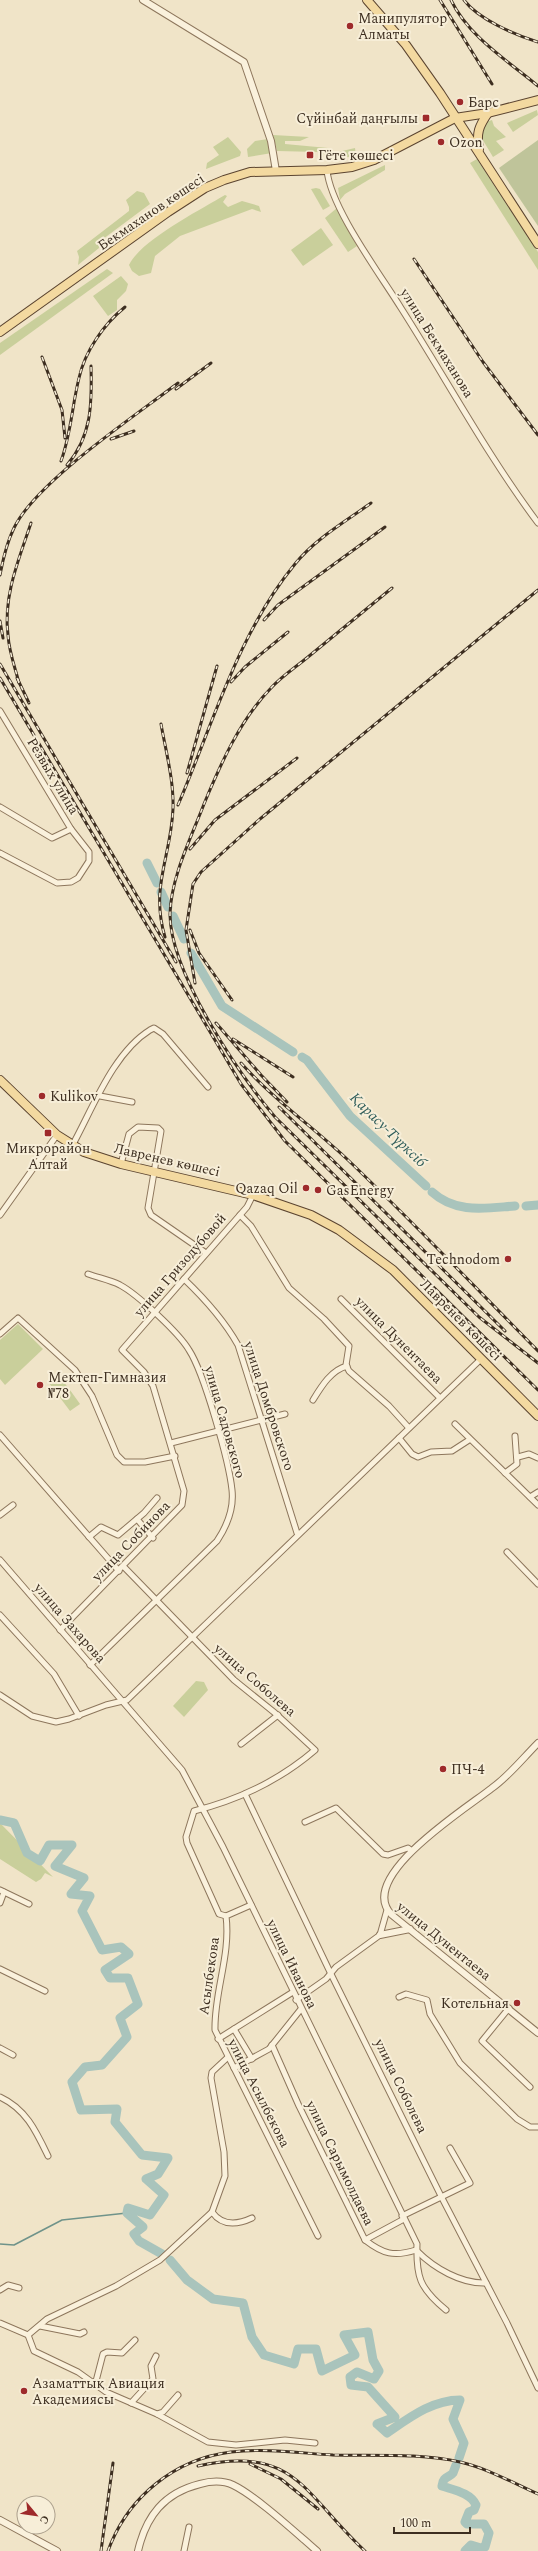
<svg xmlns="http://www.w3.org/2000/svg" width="538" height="2551" font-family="Spectral,serif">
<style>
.green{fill:#c9cf9b}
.cemetery{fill:#bfc49a}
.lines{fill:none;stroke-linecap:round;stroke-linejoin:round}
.stream{stroke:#6f938a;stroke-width:1.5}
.river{stroke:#a9c4bc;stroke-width:9}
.minor-casing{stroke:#8d765c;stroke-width:7}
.tertiary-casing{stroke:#8d765c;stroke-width:8}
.primary-casing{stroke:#5b4430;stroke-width:10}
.minor{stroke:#faf1dc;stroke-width:5}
.tertiary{stroke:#faf1dc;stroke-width:6}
.primary{stroke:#f3d9a0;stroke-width:8}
.rail-casing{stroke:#3d2e20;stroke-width:3}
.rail{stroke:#f7eed8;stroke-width:1.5;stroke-dasharray:4.5;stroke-linecap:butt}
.poi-dot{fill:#9e2a2b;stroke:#f7eed8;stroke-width:1.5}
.labels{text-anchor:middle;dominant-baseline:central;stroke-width:4;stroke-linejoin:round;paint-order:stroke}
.poi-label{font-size:14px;fill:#3d2e20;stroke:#f7eed8;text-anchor:start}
.street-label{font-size:14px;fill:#3d2e20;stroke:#f7eed8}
.water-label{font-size:15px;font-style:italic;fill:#2f5d5a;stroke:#f7eed8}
</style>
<rect width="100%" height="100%" fill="#f0e4c8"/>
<!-- green -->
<g class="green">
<polygon points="537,110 538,115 513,132 507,123"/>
<polygon points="492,120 494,126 506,137 496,141 504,150 493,157 481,137 486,122"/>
<polygon points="273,135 309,137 300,141 285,141 285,144 328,148 332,152 326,155 318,152 277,151"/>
<polygon points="228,137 241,152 240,156 206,169 207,163 219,155 213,147"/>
<polygon points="268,139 272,153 248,157 247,149 255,141"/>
<polygon points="355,148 356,156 340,158 338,152"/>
<polygon points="477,159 538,252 538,270 470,163"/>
<polygon points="385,165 385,170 345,194 340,200 338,188"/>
<polygon points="316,188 320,189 330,206 323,210 311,189"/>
<polygon points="137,191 144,193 150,204 103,239 99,248 78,265 79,257 77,251 129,211 129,207 126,200"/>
<path d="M225 195 227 196 223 202 228 207 242 201 259 206 261 212 252 209 180 236 155 256 151 273 139 276 132 271 129 265C141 240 200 210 225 195Z"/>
<polygon points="337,208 357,246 348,252 325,218"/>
<polygon points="321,228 333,245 303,266 291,250"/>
<polygon points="107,269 113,273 0,355 0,343"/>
<polygon points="121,276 128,284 126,291 117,300 117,310 108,316 93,296"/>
<polygon points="18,1324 43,1349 5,1385 0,1379 0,1340"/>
<polygon points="59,1376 70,1390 62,1396 70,1390 80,1404 70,1411 49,1383"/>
<polygon points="196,1681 204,1682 208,1690 184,1717 173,1706"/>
<polygon points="0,1823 53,1877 45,1873 41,1879 36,1882 0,1859"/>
</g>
<!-- cemetery -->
<polygon class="cemetery" points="538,140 538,226 499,168"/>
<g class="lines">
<!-- stream -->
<polyline class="stream" points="0,2244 14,2245 62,2220 127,2213"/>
<!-- river -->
<g class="river">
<polyline points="147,863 157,883"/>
<polyline points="161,892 168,907"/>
<polyline points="173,916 184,939"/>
<polyline points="191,953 222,1006 293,1052"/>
<polyline points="302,1057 307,1060 350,1116 426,1186"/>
<path d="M432 1192C456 1214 486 1208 515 1206"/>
<polyline points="526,1206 538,1205"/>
<polyline points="0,1820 14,1823 27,1853 40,1861 49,1845 72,1845 55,1866 84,1878 71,1894 90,1896 82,1911 102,1950 121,1947 129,1954 105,1970 110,1978 128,1978 138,2004 120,2018 127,2037 102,2065 85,2067 72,2082 81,2110 117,2109 115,2122 142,2155 168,2158 158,2174 146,2179 164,2195 150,2215 128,2208 127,2213 143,2227 134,2234 139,2241 162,2254"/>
<path d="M170 2260 187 2280 213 2299 243 2303 252 2337 264 2355 294 2364 298 2349H316L322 2371 355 2355 344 2335 368 2332 373 2360 379 2371 374 2379 357 2372 350 2377 351 2385 368 2387 395 2417 377 2424 387 2433C409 2418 432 2400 460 2400L453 2419 464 2443 459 2458"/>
<path d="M456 2465 453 2473C449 2478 443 2476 442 2486 454 2490 471 2493 476 2505L474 2510 469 2512 465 2522 467 2524H484L489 2533 485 2547 481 2548 471 2545 465 2551"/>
</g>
<defs>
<g id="minor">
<path d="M327 170C330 207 380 274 401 308 447 380 487 455 538 523"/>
<polyline points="0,711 71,829 89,852 89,861 78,878 71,882 57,883 0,853"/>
<polyline points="0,807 52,838 71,829"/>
<polyline points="100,1096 132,1102"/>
<path d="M72 1146C93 1108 113 1053 150 1030L154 1028 163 1034 208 1087"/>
<polyline points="121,1164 129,1134 138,1127 158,1128 161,1131 148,1208 151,1215 206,1253"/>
<polyline points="0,1215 57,1135"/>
<polyline points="240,1215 251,1226 289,1288 324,1319 349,1346 346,1365 349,1371 389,1406 409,1428"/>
<path d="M88 1274C99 1278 110 1280 120 1285 137 1294 179 1333 189 1350 204 1373 229 1461 232 1490 234 1508 227 1526 217 1541L90 1665"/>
<path d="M184 1279C205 1299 224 1320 238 1345L297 1533"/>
<polyline points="341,1299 440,1398"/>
<polyline points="0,1334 18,1318 75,1370 92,1396 117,1455 124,1462 145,1462 175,1456"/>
<path d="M313 1400C321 1387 331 1370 347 1366"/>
<polyline points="455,1424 538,1505"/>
<polyline points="0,1435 119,1571"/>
<polyline points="399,1438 412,1454 418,1457 431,1452 452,1451 469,1440"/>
<polyline points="171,1443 285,1414"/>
<polyline points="518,1457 529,1454 538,1458"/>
<polyline points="505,1473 517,1464 515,1436"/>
<polyline points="530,1497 538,1492"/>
<polyline points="0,1515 13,1505"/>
<polyline points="137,1519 153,1538"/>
<polyline points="89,1537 101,1527 118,1535 144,1513 157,1498"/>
<polyline points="507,1552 538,1584"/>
<path d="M0 1560 182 1770 223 1847 417 2244C416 2276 419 2288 446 2310"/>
<path d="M124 1567 234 1680 275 1713 315 1750C280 1780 238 1800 194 1811L186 1837 187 1843 219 1914 226 1916"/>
<polyline points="0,1615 54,1674 79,1716"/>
<polyline points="60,1630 182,1505 184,1491 153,1386 144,1372 122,1350 247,1207 253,1195"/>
<polyline points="0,1695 32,1716 56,1722 69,1719 106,1705 127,1700 481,1359"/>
<polyline points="241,1744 278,1715"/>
<polyline points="245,1794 330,1972 442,2198 507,2323 538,2388"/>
<polyline points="305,1822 336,1808 383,1854 388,1855 408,1848 412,1851"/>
<polyline points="0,1890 29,1904"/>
<polyline points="0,1903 4,1892"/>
<path d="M251 1905 226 1916C231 1955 214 1992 215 2030L318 2236"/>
<polyline points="0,1969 45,1991"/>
<polyline points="399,1997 406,1994 427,2000 430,2014 460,2063 517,2119 530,2127 538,2127"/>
<polyline points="296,2000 326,1979 336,1967 380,1935 387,1910"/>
<polyline points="509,2008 482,2041 530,2087"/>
<polyline points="234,2029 252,2059"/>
<polyline points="218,2039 293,1992"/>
<path d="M272 2045 299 2106 365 2240C383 2254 394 2257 416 2250"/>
<polyline points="0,2048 13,2055"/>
<path d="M227 2058 212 2072 211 2078 224 2152 225 2176 212 2212C222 2226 237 2225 252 2218"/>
<polyline points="234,2068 269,2049 301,2009"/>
<path d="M0 2097C26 2109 36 2131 48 2156"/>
<polyline points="402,2216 470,2183 450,2148"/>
<polyline points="365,2240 404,2219"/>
<path d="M417 2251C434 2268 461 2284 486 2283"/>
<polyline points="0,2290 8,2285 19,2288"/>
<polyline points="0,2323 28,2335 34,2351 78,2372 106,2392 157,2414 208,2442 236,2445 285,2440 315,2443"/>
<polyline points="40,2326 80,2334 84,2332"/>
<polyline points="28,2335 47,2319 116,2286 160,2260 212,2212"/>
<polyline points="95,2385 103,2354 107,2352 122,2353 135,2340"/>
<polyline points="131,2403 153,2379 151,2366 156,2356"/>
<polyline points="157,2414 163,2412 178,2395"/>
<polyline points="184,2551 189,2527"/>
</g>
<g id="tertiary">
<polyline points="143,0 244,62 271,141 276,171"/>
<path d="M538 1743C523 1758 509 1776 492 1788 467 1808 354 1878 392 1915L538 2033"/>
<polyline points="380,1935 410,1929"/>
<polyline points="0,2520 57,2551"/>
<path d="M138 2551C146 2516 164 2493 200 2484 211 2481 222 2480 233 2485 256 2496 296 2533 317 2551"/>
</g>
<g id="primary">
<polyline points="367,0 406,45 440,93 538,244"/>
<path d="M479 149C476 133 479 126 488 113"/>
<polyline points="0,332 168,212 205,188 224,180 250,172 327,170 352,167 374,160 455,118 488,113 538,100"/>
<polyline points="0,1080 57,1135 84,1152 121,1164 253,1195 311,1215 339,1230 393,1270 538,1416"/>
</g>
</defs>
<!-- minor casing -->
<use href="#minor" class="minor-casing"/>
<!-- tertiary casing -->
<use href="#tertiary" class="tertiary-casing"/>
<!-- primary casing -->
<use href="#primary" class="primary-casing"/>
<!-- minor -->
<use href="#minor" class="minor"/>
<!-- tertiary -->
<use href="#tertiary" class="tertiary"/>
<!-- primary -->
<use href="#primary" class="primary"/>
<defs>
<g id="rail">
<polyline points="440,0 492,84"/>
<path d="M451 0C468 36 508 61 538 86"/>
<path d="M464 0C478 19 515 35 538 42"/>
<polyline points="414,259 483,362 538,435"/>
<polyline points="42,357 62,410 65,438"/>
<polyline points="176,389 211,363"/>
<polyline points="111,439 134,431"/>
<path d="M61 461C71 434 72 406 79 378 85 351 104 324 125 307"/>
<path d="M67 465C92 436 92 403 91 366"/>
<path d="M0 575C3 559 7 542 14 528 36 482 135 416 178 383"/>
<path d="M392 588C364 611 336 634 308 657 296 667 282 676 271 688 240 720 221 763 204 804 191 838 171 877 170 914 170 972 238 1073 275 1117L479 1317 538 1363"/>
<polyline points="264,620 278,605 385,527"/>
<polyline points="0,621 3,638"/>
<polyline points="0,664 176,962"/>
<polyline points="0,678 241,1084 285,1141 538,1390"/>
<polyline points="17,678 29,703"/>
<polyline points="231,682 245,667 288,632"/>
<path d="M19 683C15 667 9 652 8 635 3 596 19 559 31 523"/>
<path d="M161 724C166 752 174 781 173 809 171 857 150 887 165 937"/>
<polyline points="187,773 217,666"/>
<path d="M178 805C213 724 238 633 295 564 315 539 345 522 371 503"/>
<polyline points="190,849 215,820 297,758"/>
<polyline points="190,930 199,953 232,1000"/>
<polyline points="195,983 186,930 193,884 201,872 260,819 538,590"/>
<polyline points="216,1023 261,1075 287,1102"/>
<polyline points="233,1039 293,1077"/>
<path d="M241 1063C273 1099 313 1127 348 1160 413 1222 475 1287 538 1351"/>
<polyline points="279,1107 505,1331"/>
<polyline points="250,2464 281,2479 318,2509"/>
<path d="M198 2466C296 2444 304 2495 365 2551"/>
<polyline points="101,2551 113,2463"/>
<path d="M108 2551C127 2498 174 2459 231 2452 265 2448 299 2453 333 2455 373 2456 421 2453 460 2462 487 2468 513 2483 538 2494"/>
</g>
</defs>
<!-- rail casing -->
<use href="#rail" class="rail-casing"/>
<!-- rail -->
<use href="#rail" class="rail"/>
</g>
<!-- markers -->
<g class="poi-dot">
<circle cx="350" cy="26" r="4"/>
<circle cx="460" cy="102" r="4"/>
<rect x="422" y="114" width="8" height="8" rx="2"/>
<circle cx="441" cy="142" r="4"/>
<rect x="306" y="151" width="8" height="8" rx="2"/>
<circle cx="42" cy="1096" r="4"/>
<rect x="44" y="1129" width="8" height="8" rx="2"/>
<circle cx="306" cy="1188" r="4"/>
<circle cx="318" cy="1190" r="4"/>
<circle cx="508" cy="1259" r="4"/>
<circle cx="40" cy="1385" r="4"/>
<circle cx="443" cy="1769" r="4"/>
<circle cx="517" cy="2003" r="4"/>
<circle cx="24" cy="2391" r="4"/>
</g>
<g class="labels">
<!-- poi labels -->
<g class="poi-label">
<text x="358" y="18">Манипулятор<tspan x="358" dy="16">Алматы</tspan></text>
<text x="468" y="102">Барс</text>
<text x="418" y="118" text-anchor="end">Сүйінбай даңғылы</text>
<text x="449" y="142">Ozon</text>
<text x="318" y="155">Гёте көшесі</text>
<text x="50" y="1096">Kulikov</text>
<text x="48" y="1148" text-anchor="middle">Микрорайон<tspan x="48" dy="16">Алтай</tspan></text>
<text x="298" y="1188" text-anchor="end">Qazaq Oil</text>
<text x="326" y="1190">GasEnergy</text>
<text x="500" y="1259" text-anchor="end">Technodom</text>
<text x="48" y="1377">Мектеп-Гимназия<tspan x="48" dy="16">№78</tspan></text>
<text x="451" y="1769">ПЧ-4</text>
<text x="509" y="2003" text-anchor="end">Котельная</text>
<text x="32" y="2383">Азаматтық Авиация<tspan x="32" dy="16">Академиясы</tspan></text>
</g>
<!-- street labels -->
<g class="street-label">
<text transform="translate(151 212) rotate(-34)">Бекмаханов көшесі</text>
<text transform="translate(437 343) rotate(58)">улица Бекмаханова</text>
<text transform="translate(53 776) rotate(59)">Резвых улица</text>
<text transform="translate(167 1160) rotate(13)">Лавренев көшесі</text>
<text transform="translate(180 1265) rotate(-49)">улица Гризодубовой</text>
<text transform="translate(461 1320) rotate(45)">Лавренев көшесі</text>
<text transform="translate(399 1340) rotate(45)">улица Дунентаева</text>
<text transform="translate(269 1406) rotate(72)">улица Домбровского</text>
<text transform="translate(225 1422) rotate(74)">улица Садовского</text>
<text transform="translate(131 1541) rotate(-46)">улица Собинова</text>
<text transform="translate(70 1623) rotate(49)">улица Захарова</text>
<text transform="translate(255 1680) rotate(41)">улица Соболева</text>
<text transform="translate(444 1941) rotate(39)">улица Дунентаева</text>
<text transform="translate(292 1964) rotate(64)">улица Иванова</text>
<text transform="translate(209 1976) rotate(-82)">Асылбекова</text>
<text transform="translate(401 2086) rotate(64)">улица Соболева</text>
<text transform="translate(259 2093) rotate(63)">улица Асылбекова</text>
<text transform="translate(340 2163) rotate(64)">улица Сарымолдаева</text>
</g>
<!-- water labels -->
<g class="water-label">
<text transform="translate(388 1130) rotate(44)">Қарасу-Түрксіб</text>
</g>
</g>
<!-- north arrow -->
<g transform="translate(36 2515) rotate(119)"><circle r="19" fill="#f7eed8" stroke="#ada18e"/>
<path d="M0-3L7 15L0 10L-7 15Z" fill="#9e2a2b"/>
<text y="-6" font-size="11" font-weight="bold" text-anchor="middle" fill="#3d2e20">С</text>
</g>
<!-- scale -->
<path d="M394 2527v6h76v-6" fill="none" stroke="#3d2e20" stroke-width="2"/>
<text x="400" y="2527" font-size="12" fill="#3d2e20" stroke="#f7eed8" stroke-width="3" paint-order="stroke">100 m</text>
</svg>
